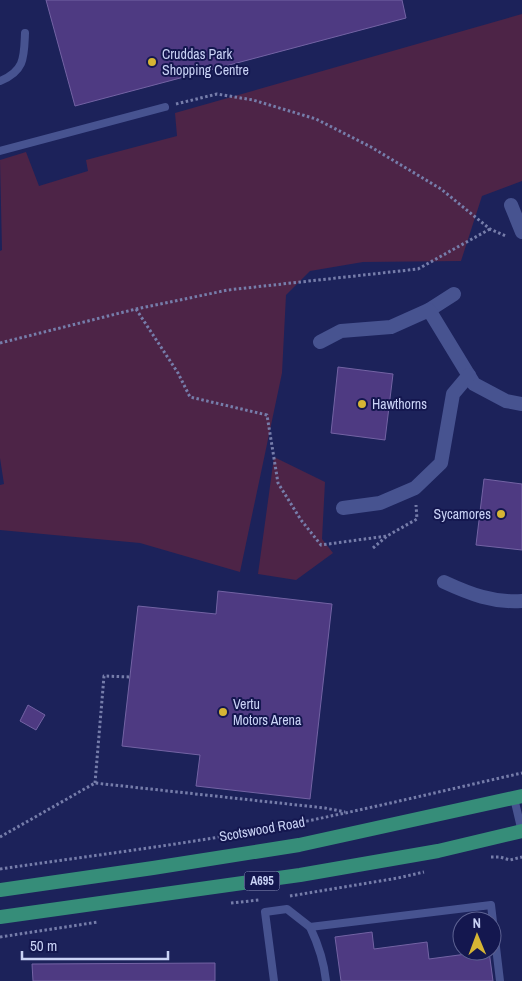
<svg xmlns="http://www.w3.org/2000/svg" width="522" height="981" font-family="'Archivo Narrow',sans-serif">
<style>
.green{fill:#4d2447}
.building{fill:#4e3a82;stroke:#7363a4}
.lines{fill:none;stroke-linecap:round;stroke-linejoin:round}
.path{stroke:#767daa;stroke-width:3;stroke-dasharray:2.5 2.5;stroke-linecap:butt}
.service{stroke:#475390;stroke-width:8}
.minor{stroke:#475390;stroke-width:14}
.primary{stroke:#368d79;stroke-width:14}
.poi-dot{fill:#d6b534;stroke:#14174f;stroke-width:2}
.labels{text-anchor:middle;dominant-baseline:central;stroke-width:4;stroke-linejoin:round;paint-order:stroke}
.shield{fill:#14174f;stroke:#939bc4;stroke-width:1}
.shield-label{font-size:12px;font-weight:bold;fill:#cad3f6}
.poi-label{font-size:14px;fill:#cad3f6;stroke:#14174f;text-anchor:start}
.street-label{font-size:14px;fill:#cad3f6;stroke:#14174f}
</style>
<rect width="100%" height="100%" fill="#1c225a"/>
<!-- green -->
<g class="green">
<polygon points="522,14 522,181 482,196 461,261 363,262 310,271 286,295 282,373 240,572 140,543 0,530 0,485 4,484 0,458 0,251 2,250 0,160 26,152 39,186 88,171 86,160 177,136 175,113"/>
<polygon points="274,457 325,482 322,539 333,553 296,580 258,574"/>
</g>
<!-- building -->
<g class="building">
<polygon points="46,0 402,0 406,18 75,106"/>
<polygon points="338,367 393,374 385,440 331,433"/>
<polygon points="484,479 522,484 522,550 476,545"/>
<polygon points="218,591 332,604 310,799 196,786 200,755 122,746 138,606 216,614"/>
<polygon points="28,705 45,715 36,730 20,721"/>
<polygon points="372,932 374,949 427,942 429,959 489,951 493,981 341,981 335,937"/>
<polygon points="215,963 215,981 33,981 32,964"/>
</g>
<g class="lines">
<!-- path -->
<g class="path">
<polyline points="176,104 217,94 253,100 316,119 371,147 441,189 490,229 506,236"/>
<polyline points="136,309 178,373 190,397 267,415 278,483 301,520 321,545 387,536"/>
<polyline points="0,343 136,309 228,290 418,269 490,229"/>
<polyline points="373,548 387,536 417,519 416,505"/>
<polyline points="95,783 104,676 130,677"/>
<polyline points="0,837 95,783 325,808 345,812"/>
<polyline points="491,857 500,857 510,860 522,857"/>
<path d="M0 869C89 856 178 845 266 829 352 813 437 792 522 773"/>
<polyline points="290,896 398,878 424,872"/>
<polyline points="231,903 259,900"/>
<polyline points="0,937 98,922"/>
</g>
<!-- service -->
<g class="service">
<path d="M0 81C25 71 24 57 25 33"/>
<polyline points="0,151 165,107"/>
<polyline points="514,798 522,832"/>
<polyline points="274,981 265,912 287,909 310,927"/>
<path d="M326 981C324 961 319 946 310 927L491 905 500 981"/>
</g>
<!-- minor -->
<g class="minor">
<polyline points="511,205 522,232"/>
<polyline points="429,310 454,294"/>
<polyline points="320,342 341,331 391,327 429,310 474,384 506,401 522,404"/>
<polyline points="343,508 380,503 415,488 441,463 453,394 469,375"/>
<path d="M444 582C470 594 493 603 522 601"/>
</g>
<!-- primary -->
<g class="primary">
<polyline points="0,890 153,868 299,845 522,796"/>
<polyline points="0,917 300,875 438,851 522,831"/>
</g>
</g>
<!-- markers -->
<g class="poi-dot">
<circle cx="152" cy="62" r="5"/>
<circle cx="362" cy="404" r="5"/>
<circle cx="501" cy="514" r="5"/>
<circle cx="223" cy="712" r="5"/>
</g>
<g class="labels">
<!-- shield labels -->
<rect class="shield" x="244.5" y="871.5" width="35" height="19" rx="4"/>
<g class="shield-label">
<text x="262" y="881">A695</text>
</g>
<!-- poi labels -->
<g class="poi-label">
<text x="162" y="54">Cruddas Park<tspan x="162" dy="16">Shopping Centre</tspan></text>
<text x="372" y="404">Hawthorns</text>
<text x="491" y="514" text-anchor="end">Sycamores</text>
<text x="233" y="704">Vertu<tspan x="233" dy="16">Motors Arena</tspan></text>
</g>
<!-- street labels -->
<g class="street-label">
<text transform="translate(262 829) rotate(-10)">Scotswood Road</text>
</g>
</g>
<!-- north arrow -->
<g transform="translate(477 936) rotate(359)"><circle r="24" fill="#14174f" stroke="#5d6292"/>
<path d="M0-4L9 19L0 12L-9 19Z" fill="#d6b534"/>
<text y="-8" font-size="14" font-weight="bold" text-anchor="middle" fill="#cad3f6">N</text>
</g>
<!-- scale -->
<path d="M22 951v8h146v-8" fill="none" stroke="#cad3f6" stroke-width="2.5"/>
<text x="30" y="951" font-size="15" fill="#cad3f6" stroke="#14174f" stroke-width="4" paint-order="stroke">50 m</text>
</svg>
